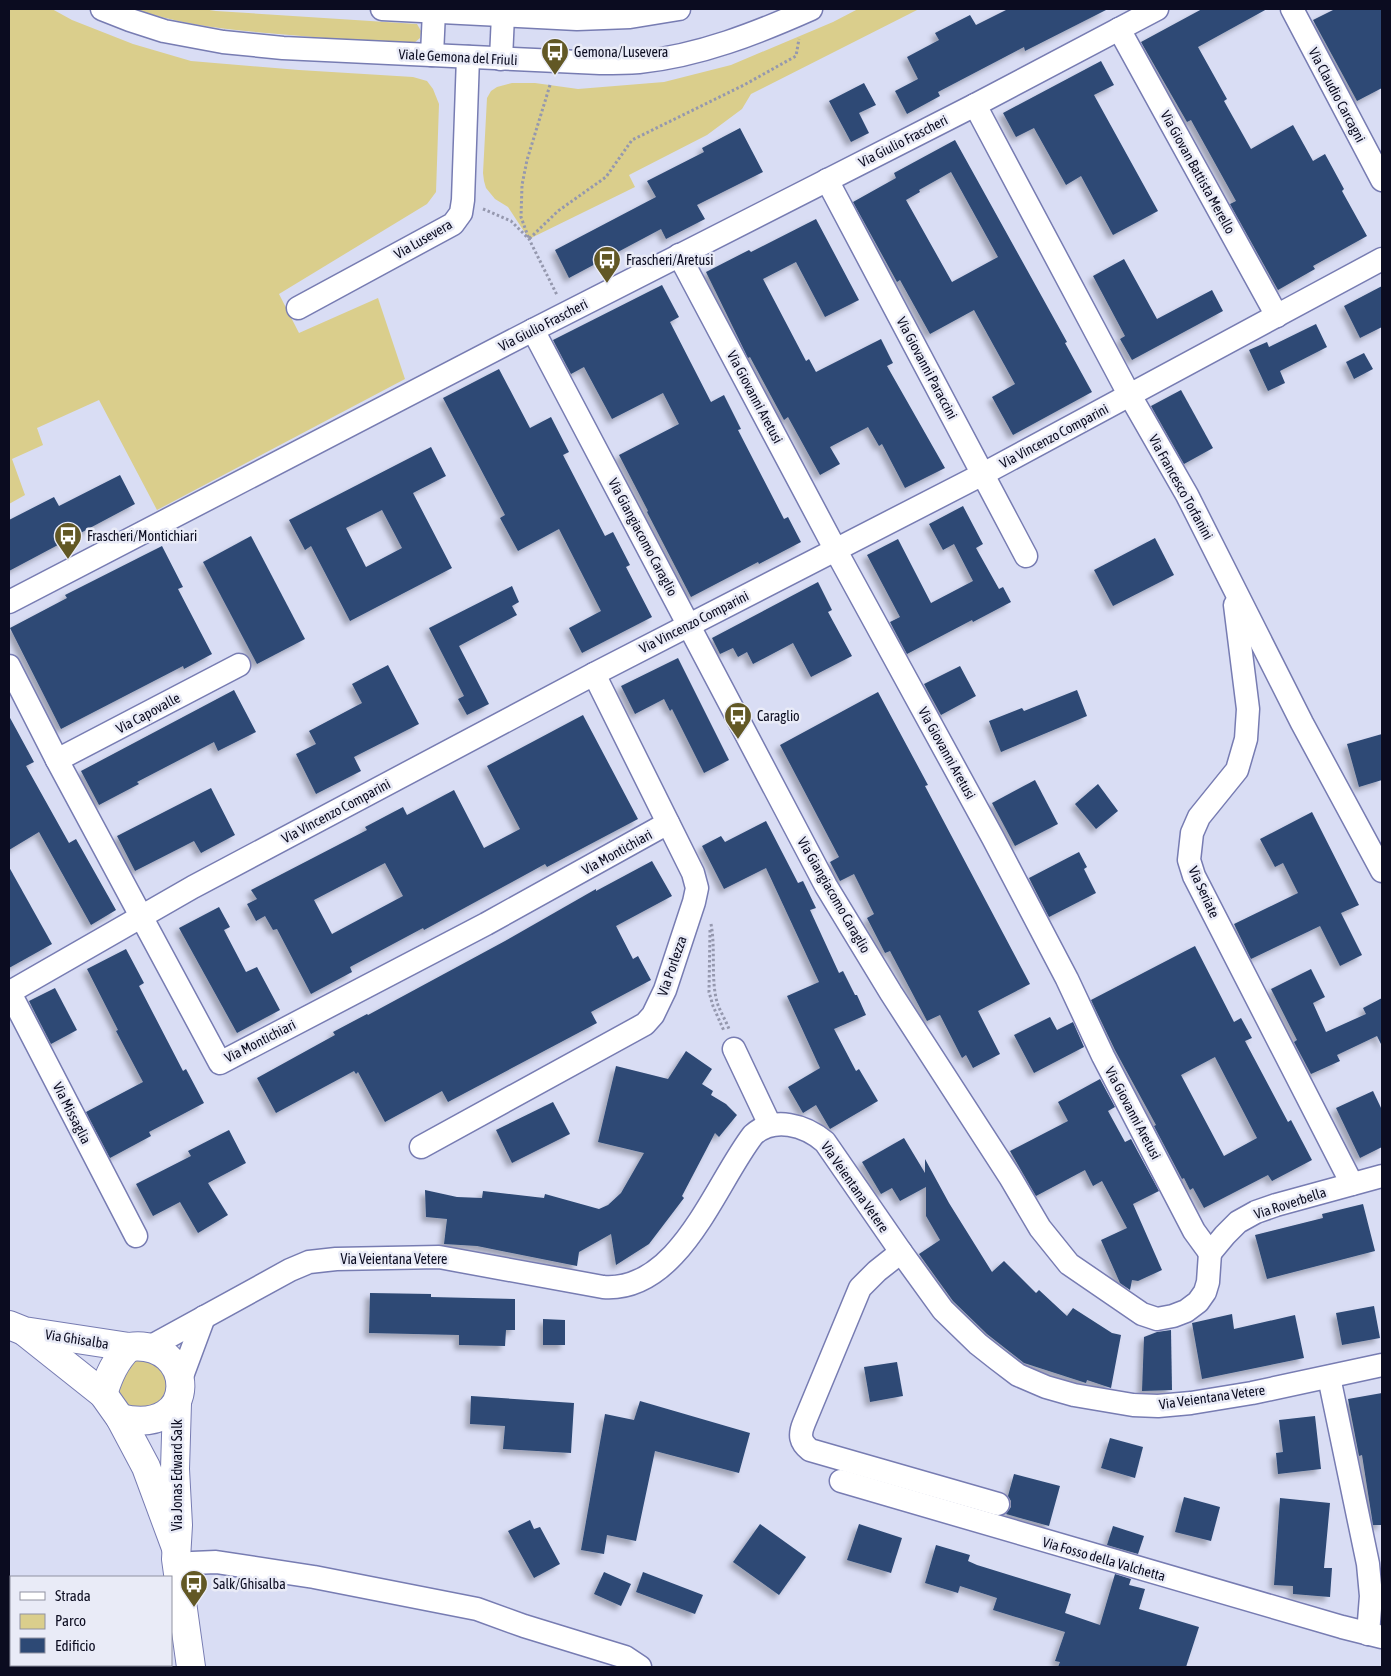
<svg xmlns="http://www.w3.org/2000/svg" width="1391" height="1676" font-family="'Asap Condensed',sans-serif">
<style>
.green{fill:#dace8c}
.building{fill:#2d4975;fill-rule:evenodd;filter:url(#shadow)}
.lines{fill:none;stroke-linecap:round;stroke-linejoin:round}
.minor-casing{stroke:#777cb2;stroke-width:25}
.tertiary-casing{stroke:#777cb2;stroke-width:30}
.path{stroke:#9598ae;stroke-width:3;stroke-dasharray:2.5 2.5;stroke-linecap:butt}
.minor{stroke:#fff;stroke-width:22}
.tertiary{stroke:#fff;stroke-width:28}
.labels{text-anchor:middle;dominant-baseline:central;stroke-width:5;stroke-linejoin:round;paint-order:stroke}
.poi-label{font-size:14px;fill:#0b0c20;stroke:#e9ebf7;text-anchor:start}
.street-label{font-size:14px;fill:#0b0c20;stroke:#e9ebf7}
</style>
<defs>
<filter id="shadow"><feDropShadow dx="-4.5" dy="4.5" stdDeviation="2.5" flood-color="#0004"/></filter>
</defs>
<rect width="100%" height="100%" fill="#d9ddf4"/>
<!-- green -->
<g class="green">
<polygon points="9,9 52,9 72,20 133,44 191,61 299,70 413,77 427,81 433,89 439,104 436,192 427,204 279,294 299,333 378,298 405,379 157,510 99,400 37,428 43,445 12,459 25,495 9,504"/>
<path d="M135 9H203L216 11 417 24 421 31 420 38 414 43 407 44C364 41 321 38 278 34 230 30 181 25 135 9Z"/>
<polygon points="858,9 919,9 751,94 742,109 707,135 629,175 635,187 529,239 508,207 495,199 486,188 484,181 483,173 487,98 491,91 497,87 512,83 535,83 578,89 664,82 731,65 833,22"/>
<polygon points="131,1360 160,1362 170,1390 154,1409 128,1406 117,1391"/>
</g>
<!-- building -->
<g class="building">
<polygon points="1008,9 1108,9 1025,51 1024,47 938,92 940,96 907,114 895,91 918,79 907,57 939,40 935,33 970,15 976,25"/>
<polygon points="1202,9 1267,9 1198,47 1227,99 1224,101 1251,149 1293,125 1313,161 1325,154 1344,189 1342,191 1367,236 1313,266 1315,269 1278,290 1230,204 1236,201 1191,120 1187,122 1141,42"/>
<polygon points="1335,9 1382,9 1382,88 1357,101 1313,20"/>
<polygon points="1101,61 1114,85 1094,95 1158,211 1113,235 1081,176 1066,185 1034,128 1016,137 1003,113"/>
<polygon points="864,83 876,105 859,113 869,133 851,142 829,101"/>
<polygon points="740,128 763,172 697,205 705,219 666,239 661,229 569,278 555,250 656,197 647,181 704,152 702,148"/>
<path d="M955 140 1067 342 1065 343 1092 392 1013 435 992 397 1015 384 974 310 930 334 900 280 897 282 853 202 896 178 894 173ZM951 172 998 257 952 282 906 200 920 192 919 190Z"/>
<polygon points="816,219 859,300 825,317 796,262 763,279 806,361 809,359 816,372 881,339 893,363 887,366 945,468 905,488 882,444 879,446 868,427 830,447 840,464 820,475 788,417 784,420 750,357 748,358 706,272 749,250 751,252"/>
<polygon points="1124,259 1157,319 1212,290 1223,311 1132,360 1120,339 1125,336 1093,276"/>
<polygon points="662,285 679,317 670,322 711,402 724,395 741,429 738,430 784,519 788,517 801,542 759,564 758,562 691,597 647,512 648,511 619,455 679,424 663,393 612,419 584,367 571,374 553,340"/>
<polygon points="1382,286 1382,327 1360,338 1344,306"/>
<polygon points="1316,324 1327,347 1280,371 1285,383 1268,391 1249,350 1267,342 1269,347"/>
<polygon points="1364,353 1373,369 1354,379 1346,362"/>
<polygon points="499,369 530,428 551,417 569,452 563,455 605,536 613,532 630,565 626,567 652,617 582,653 569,628 601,611 559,529 518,551 500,518 505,515 443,398"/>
<polygon points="1181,390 1213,448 1184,464 1151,406"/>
<path d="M431 447 446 476 413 493 452 568 350 621 311 546 305 550 289 520ZM382 510 402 548 366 567 346 528Z"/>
<polygon points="120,475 135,504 9,571 9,520 54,497 59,506"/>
<polygon points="963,506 983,544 976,548 999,589 1003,587 1011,602 973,622 972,620 907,654 890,622 900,617 867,555 898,539 931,603 973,581 954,544 943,550 929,524"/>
<polygon points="251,536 305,639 257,664 203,562"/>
<polygon points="1155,538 1174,575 1113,606 1094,570"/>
<polygon points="162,546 183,587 178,589 212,654 184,669 183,666 61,729 10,628 67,598 65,595"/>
<polygon points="818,582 832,610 828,612 852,656 811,677 793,643 753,664 747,652 738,657 733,648 720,654 712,638"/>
<polygon points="512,586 519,602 512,606 517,615 459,646 489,704 467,715 458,699 464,696 429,628"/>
<polygon points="678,658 729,760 704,773 672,709 670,711 664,699 635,714 621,686"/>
<polygon points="388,665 419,724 354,757 361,771 316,794 296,754 316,744 309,731 362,703 352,684"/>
<polygon points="960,666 976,696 941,715 924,684"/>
<polygon points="234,690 256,732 218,751 214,742 137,782 139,784 99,805 81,771"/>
<polygon points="1077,690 1087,716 1001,752 989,721 1022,708 1024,711"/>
<polygon points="878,692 928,785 925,786 1030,984 978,1011 1000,1054 973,1068 966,1055 962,1058 940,1015 927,1021 890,951 885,953 867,918 874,914 854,874 840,881 830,862 839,857 780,745"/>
<path d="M583 715 638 819 547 867 545 864 424 930 423 928 350 967 352 972 311 994 277 929 273 930 265 916 256 921 247 904 257 899 251 890 367 830 365 827 403 807 407 815 454 790 484 848 520 829 487 766ZM385 863 403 896 332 934 314 900Z"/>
<polygon points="9,716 34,762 26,766 69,843 76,839 116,910 91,925 39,832 9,850"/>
<polygon points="1382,734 1382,780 1359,787 1347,744"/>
<polygon points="1035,780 1058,824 1015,846 992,803"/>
<polygon points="1098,784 1118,811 1096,829 1075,804"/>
<polygon points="211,788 235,835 201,853 194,841 135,871 117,836"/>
<polygon points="1312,812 1359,905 1341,913 1362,955 1340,966 1320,926 1251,959 1234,924 1298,893 1283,863 1275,867 1260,839"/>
<polygon points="766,821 798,883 803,881 816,908 810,910 839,973 843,971 855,995 857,995 866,1015 834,1029 856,1071 859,1069 878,1101 830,1129 816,1105 803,1113 788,1087 820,1068 787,996 819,982 766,868 724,889 702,846 721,836 725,842"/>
<polygon points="1079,852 1087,867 1084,869 1096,893 1049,917 1029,878"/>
<polygon points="652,861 672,896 616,926 633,959 638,956 651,980 591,1012 597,1023 448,1102 442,1091 385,1122 358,1072 356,1074 354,1071 276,1113 257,1078 335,1035 333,1032 367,1014 368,1015 505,941 596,889 596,891"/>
<polygon points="9,867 52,944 9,968"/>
<polygon points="219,907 230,927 224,930 246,972 257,967 280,1010 237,1033 179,928"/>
<path d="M1195 946 1234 1022 1241 1018 1252 1038 1245 1041 1288 1122 1291 1120 1312 1160 1272 1181 1268 1175 1204 1208 1193 1188 1190 1190 1184 1178 1182 1179 1154 1126 1156 1125 1115 1050 1091 1000ZM1215 1057 1257 1138 1224 1156 1181 1075Z"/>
<polygon points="126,949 144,983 139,986 183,1071 186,1069 204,1103 149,1132 151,1136 110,1158 86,1112 143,1082 116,1031 118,1030 87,969"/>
<polygon points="1311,969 1325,997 1313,1003 1326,1032 1366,1014 1363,1008 1382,998 1382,1046 1377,1036 1337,1055 1340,1061 1311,1074 1294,1042 1297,1040 1271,989"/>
<polygon points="55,988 77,1030 51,1044 29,1001"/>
<polygon points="1050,1017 1057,1030 1073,1022 1084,1047 1034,1073 1014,1035"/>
<polygon points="686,1051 712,1069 702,1084 713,1091 711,1095 726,1104 737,1115 719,1137 715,1133 682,1196 684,1198 649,1244 616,1265 611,1234 579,1252 577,1266 477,1246 444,1244 447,1219 426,1217 425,1190 457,1197 482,1198 483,1191 544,1198 545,1194 599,1209 608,1205 621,1193 644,1153 598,1142 616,1066 668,1079"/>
<polygon points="1100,1079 1115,1107 1108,1111 1125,1142 1131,1139 1159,1191 1133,1204 1162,1270 1138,1281 1132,1280 1130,1290 1120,1283 1101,1240 1127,1228 1102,1181 1093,1186 1085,1170 1036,1196 1010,1151 1068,1121 1058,1102"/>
<polygon points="1373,1091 1382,1110 1382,1147 1360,1158 1336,1108"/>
<polygon points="553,1102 570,1134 512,1163 496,1130"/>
<polygon points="229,1130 246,1163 208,1183 228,1215 198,1233 180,1202 153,1216 136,1184 191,1156 188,1151"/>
<polygon points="904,1138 925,1173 925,1159 949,1203 992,1272 1004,1261 1036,1293 1039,1290 1067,1316 1073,1308 1112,1333 1121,1335 1111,1388 1087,1380 1086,1383 1024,1363 987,1334 953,1301 919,1254 940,1240 926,1216 926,1187 900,1201 892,1188 881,1194 862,1162"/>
<polygon points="1363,1204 1375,1251 1267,1279 1255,1235 1323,1218 1322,1214"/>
<polygon points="370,1293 431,1294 431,1297 515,1299 515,1330 506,1330 505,1346 459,1345 459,1335 369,1333"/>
<polygon points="1374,1306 1380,1338 1342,1345 1336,1313"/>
<polygon points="1232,1314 1234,1329 1295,1315 1304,1358 1202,1379 1192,1323"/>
<polygon points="543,1319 565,1320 565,1345 543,1345"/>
<polygon points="1171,1330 1172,1390 1142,1391 1144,1337 1157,1332"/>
<polygon points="897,1362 903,1396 870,1402 864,1367"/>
<polygon points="1382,1393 1382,1525 1373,1525 1362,1455 1359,1456 1348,1399"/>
<polygon points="471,1396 574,1403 571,1453 503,1449 505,1426 470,1424"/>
<polygon points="640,1401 750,1433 739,1473 655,1451 636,1541 607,1535 604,1554 581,1550 605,1414 634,1420"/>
<polygon points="1315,1416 1321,1469 1278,1474 1276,1453 1283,1452 1279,1420"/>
<polygon points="1110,1438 1143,1447 1135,1478 1101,1468"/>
<polygon points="1014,1474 1060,1486 1049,1526 1006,1514 1011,1507 1011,1501 1008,1496"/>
<polygon points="1184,1497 1220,1507 1211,1541 1175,1532"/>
<polygon points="1280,1498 1330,1503 1324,1568 1332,1568 1330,1597 1293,1594 1293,1586 1274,1585"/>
<polygon points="530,1520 534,1529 540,1527 560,1564 534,1578 508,1531"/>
<polygon points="760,1524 806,1557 779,1595 733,1562"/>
<polygon points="859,1524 902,1538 891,1573 847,1560"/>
<polygon points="1113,1526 1144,1536 1138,1554 1107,1545"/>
<polygon points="936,1545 970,1555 968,1561 977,1565 1071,1594 1065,1613 1100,1625 1115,1574 1131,1579 1129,1585 1145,1589 1139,1609 1199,1627 1186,1667 1058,1667 1060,1662 1055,1661 1065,1632 993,1610 997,1598 960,1586 958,1593 925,1583"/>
<polygon points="604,1572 631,1584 621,1606 594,1594"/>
<polygon points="643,1572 703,1595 695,1614 636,1592"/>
</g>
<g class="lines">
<defs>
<g id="minor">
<path d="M102 9 130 20 164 31 223 42 283 48 600 63C613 63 626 63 639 62 699 56 757 33 811 9"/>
<polyline points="382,9 577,19 630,17 679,9"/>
<polyline points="1292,9 1382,180"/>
<polyline points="1119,29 1277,316"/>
<polyline points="432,55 434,11"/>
<polyline points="501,59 503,15"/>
<polyline points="975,105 1124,385 1187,495 1302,723 1382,871"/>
<polyline points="827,180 1026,556"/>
<polyline points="679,255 841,560 993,838 1067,979 1103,1056 1194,1231 1210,1253"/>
<polyline points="298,308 453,224 461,213 463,200 468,57"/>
<polyline points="533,330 826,886 891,993 1010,1177 1040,1228 1069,1264 1142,1314 1157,1319 1173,1316 1186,1311 1198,1302 1205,1292 1208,1282 1210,1253"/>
<polyline points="9,602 533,330 975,105 1157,9"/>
<polyline points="1235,605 1248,709 1246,739 1237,770 1199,817 1192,833 1189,860 1194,876 1352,1184"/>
<polyline points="9,666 57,760 220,1063 486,924 668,823"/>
<polyline points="57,760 239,665"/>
<polyline points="9,991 136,1236"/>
<polyline points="10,992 193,887 594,674 983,474 1382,259"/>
<polyline points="734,1049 770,1125"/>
<polyline points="421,1147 645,1024 653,1015 665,990 694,902 697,888 693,873 594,674"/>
<path d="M901 1252 877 1271 860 1288 804 1423C799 1435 800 1442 810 1450L998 1504"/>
<polyline points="1210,1253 1225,1235 1238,1222 1256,1212 1276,1205 1382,1176"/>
<path d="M148 1348 290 1270 309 1262 336 1259 439 1257 603 1287C679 1293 715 1184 753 1135 774 1116 805 1125 825 1142L901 1252 943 1310 978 1344 997 1359 1018 1375 1046 1387 1074 1395 1133 1405 1158 1406 1191 1403 1252 1393 1382 1365"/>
<polyline points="1329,1377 1368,1564 1371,1596 1368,1634"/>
<polyline points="181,1379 204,1317"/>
<polyline points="841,1481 1342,1627 1382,1637"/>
<polyline points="178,1573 192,1563 216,1562 314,1577 477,1609 524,1626 625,1657 640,1667"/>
</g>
<g id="tertiary">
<path d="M9 1325 24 1331 129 1347C196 1338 202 1438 120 1418"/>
<polyline points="25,1332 103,1394 120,1418 146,1467 176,1548"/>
<path d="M103 1394C109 1375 115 1361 129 1347"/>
<polyline points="177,1403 175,1469 178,1525 176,1559 191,1667"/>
</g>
</defs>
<!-- minor casing -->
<use href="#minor" class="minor-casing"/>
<!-- tertiary casing -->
<use href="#tertiary" class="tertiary-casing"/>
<!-- path -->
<g class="path">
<polyline points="550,85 527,160 522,185 521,217 529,239 558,211 606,177 632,140 744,85 796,56 799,39"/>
<polyline points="483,209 511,221 529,239 557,295"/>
<path d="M711 924C716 949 710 982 718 1005 721 1013 726 1021 729 1029"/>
<polyline points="710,930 709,992 713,1006 724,1031"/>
</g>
<!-- minor -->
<use href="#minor" class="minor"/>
<!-- tertiary -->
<use href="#tertiary" class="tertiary"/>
</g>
<!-- icons -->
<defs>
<symbol id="bus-pin" viewBox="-11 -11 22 30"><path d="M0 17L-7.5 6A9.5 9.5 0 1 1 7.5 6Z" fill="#625825" stroke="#e9ebf7"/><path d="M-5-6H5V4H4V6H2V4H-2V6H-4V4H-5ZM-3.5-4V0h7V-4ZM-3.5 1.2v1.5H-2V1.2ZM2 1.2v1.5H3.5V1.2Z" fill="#fff"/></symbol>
</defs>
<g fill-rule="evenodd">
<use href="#bus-pin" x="539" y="36" width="32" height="43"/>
<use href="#bus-pin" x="591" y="244" width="32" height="43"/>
<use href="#bus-pin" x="52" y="520" width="32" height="43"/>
<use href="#bus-pin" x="722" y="700" width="32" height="43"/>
<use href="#bus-pin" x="178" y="1568" width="32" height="43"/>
</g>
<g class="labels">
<!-- poi labels -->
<g class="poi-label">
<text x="574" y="52">Gemona/Lusevera</text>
<text x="626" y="260">Frascheri/Aretusi</text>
<text x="87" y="536">Frascheri/Montichiari</text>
<text x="757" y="716">Caraglio</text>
<text x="213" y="1584">Salk/Ghisalba</text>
</g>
<!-- street labels -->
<g class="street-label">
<text transform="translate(458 57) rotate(3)">Viale Gemona del Friuli</text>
<text transform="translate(1337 95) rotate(62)">Via Claudio Carcagni</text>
<text transform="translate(903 141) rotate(-27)">Via Giulio Frascheri</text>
<text transform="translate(1198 172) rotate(61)">Via Giovan Battista Merello</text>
<text transform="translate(423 239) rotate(-30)">Via Lusevera</text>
<text transform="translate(543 325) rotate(-27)">Via Giulio Frascheri</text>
<text transform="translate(927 368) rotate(62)">Via Giovanni Paraccini</text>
<text transform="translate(755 397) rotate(62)">Via Giovanni Aretusi</text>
<text transform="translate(1054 436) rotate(-28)">Via Vincenzo Comparini</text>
<text transform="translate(1181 487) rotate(61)">Via Francesco Torfanini</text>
<text transform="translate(643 537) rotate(62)">Via Giangiacomo Caraglio</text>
<text transform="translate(694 622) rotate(-27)">Via Vincenzo Comparini</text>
<text transform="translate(148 713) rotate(-28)">Via Capovalle</text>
<text transform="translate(947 753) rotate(61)">Via Giovanni Aretusi</text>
<text transform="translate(336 811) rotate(-28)">Via Vincenzo Comparini</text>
<text transform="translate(617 852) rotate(-29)">Via Montichiari</text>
<text transform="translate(1204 892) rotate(65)">Via Seriate</text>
<text transform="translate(834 895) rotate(60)">Via Giangiacomo Caraglio</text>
<text transform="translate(672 966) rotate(-71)">Via Porlezza</text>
<text transform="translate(260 1041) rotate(-27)">Via Montichiari</text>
<text transform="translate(72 1113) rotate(63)">Via Missaglia</text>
<text transform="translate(1133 1113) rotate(62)">Via Giovanni Aretusi</text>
<text transform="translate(855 1187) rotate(55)">Via Veientana Vetere</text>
<text transform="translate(1290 1203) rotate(-18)">Via Roverbella</text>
<text x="394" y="1259">Via Veientana Vetere</text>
<text transform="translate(77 1339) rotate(9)">Via Ghisalba</text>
<text transform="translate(1212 1397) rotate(-8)">Via Veientana Vetere</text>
<text transform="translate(177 1475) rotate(-90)">Via Jonas Edward Salk</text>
<text transform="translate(1104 1559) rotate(16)">Via Fosso della Valchetta</text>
</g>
</g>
<!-- border -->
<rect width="1391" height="1676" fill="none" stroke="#0b0c20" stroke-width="20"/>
<!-- legend -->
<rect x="10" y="1576" width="162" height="90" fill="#e9ebf7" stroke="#9092a1"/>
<rect x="20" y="1592" width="25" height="8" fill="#ffffff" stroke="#9092a1"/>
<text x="55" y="1601" font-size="15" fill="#0b0c20">Strada</text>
<rect x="20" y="1614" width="25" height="15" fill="#dace8c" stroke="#9092a1"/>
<text x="55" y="1626" font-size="15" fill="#0b0c20">Parco</text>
<rect x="20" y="1638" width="25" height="15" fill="#2d4975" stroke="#9092a1"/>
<text x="55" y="1651" font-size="15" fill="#0b0c20">Edificio</text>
</svg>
